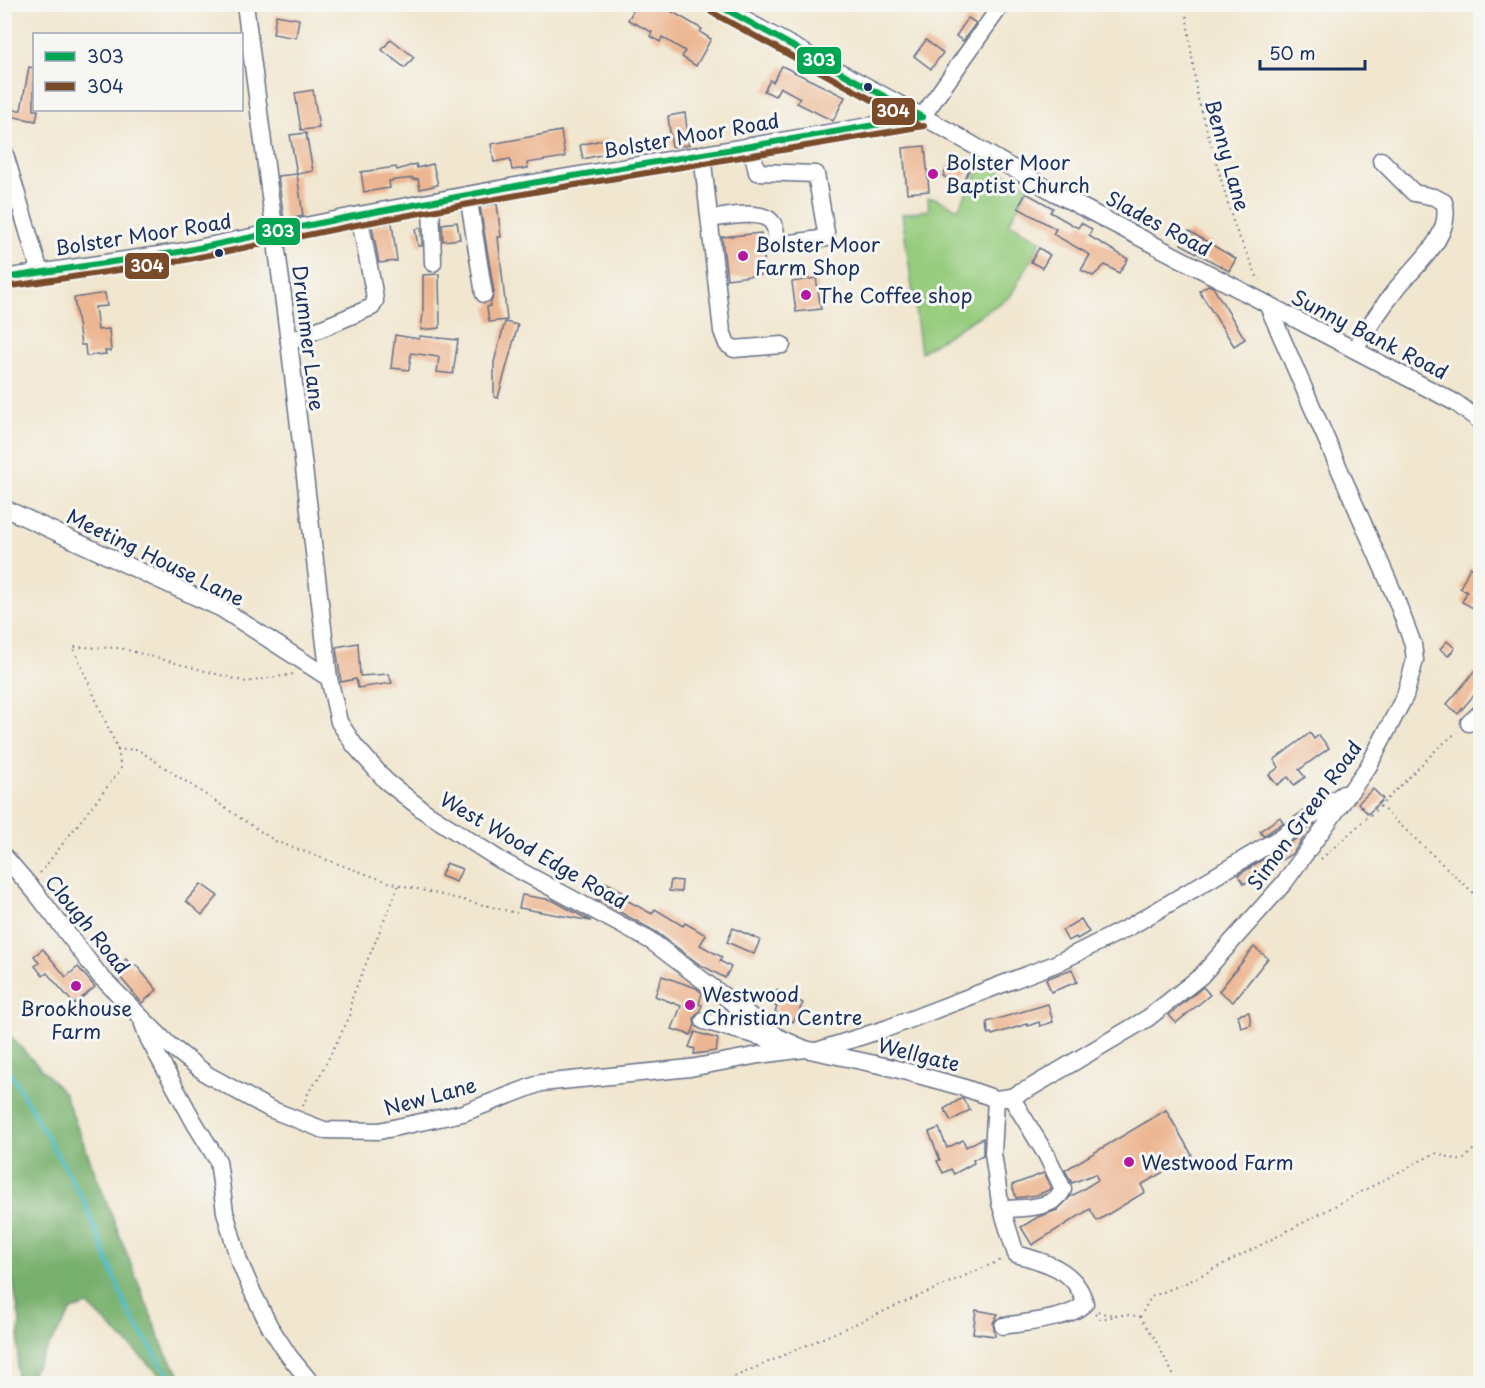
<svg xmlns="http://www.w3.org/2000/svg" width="1485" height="1388" font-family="'Playpen Sans',sans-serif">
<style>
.green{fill:#96cc7e;stroke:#587e6e;stroke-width:1.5}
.forest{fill:#78b06d;stroke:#4a7066;stroke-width:1.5}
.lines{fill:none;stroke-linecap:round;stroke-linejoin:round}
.stream{stroke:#4bbac0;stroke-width:4.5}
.building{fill:#edb692}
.minor-casing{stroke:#666f86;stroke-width:19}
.path{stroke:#666f86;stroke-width:2;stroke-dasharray:1.5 4.5;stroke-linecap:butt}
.minor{stroke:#fff;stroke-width:16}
.bus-1-casing{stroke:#f6f6f2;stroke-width:10}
.bus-2-casing{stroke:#f6f6f2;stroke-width:10}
.bus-1{stroke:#00a651;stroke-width:6}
.bus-2{stroke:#7a4b2a;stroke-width:6}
.bus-dot{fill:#1b2f5e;stroke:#f6f6f2;stroke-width:2}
.poi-dot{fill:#b5179e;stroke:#f6f6f2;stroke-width:2}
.labels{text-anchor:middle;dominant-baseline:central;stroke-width:6;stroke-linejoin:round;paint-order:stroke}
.street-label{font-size:20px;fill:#1b2f5e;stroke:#f6f6f2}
.poi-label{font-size:20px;fill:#1b2f5e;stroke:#f6f6f2;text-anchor:start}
.line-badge{stroke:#f6f6f2;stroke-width:2}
.badge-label{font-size:16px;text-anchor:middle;font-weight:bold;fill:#fff}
</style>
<rect width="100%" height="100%" fill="#f6f6f2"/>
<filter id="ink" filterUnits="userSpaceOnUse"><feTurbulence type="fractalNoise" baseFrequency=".0167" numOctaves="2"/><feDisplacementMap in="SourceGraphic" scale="12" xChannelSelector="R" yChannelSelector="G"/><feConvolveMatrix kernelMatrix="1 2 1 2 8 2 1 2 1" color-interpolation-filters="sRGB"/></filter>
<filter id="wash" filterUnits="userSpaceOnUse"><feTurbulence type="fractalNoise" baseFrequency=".008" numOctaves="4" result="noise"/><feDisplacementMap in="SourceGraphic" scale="24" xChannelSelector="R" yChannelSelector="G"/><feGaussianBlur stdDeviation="1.35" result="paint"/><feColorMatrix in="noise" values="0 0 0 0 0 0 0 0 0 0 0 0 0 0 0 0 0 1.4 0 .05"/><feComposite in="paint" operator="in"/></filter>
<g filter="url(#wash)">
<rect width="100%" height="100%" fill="#f1e6cf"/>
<!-- green -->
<polygon class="green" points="983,162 1029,186 1009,223 1041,241 1010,297 921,352 902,214 929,210 928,198 935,198 958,209"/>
<!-- forest -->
<polygon class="forest" points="5,1031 64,1093 166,1354 186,1383 168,1383 88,1305 72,1310 25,1383 16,1383 20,1321 8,1254 4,1248"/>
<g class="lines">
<!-- stream -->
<polyline class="stream" points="4,1068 10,1072 84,1201 128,1311 174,1384"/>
</g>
<g id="blocks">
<!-- building -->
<g class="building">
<polygon points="637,4 659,4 702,29 700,32 711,39 696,66 682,57 685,51 662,37 660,42 650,36 652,32 628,20"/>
<polygon points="276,15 299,19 296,38 273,34"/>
<polygon points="968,18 976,23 963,41 956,36"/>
<polygon points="391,39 414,57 405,68 382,50"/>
<polygon points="926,40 943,53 931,69 914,56"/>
<polygon points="782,66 845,97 833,121 797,103 800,98 780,87 775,96 764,91 770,80 773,82"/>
<polygon points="29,67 34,68 34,110 38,110 36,121 4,115 4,110 21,110"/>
<polygon points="313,90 319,128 301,130 295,93"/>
<polygon points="685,113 689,145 672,147 668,116"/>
<polygon points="561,131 565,157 527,163 528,168 512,170 510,159 494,162 491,144"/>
<polygon points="306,133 313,171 297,174 290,135"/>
<polygon points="606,139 609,153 583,159 580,145"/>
<polygon points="925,146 929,191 907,193 903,148"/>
<polygon points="951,161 969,170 961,186 943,176"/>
<polygon points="416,164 417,168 433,164 438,185 420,189 418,179 413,180 413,178 389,181 390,188 364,192 361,172 396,167 397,170"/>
<polygon points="297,174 303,216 284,220 278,176"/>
<polygon points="1026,193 1053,208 1050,212 1078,228 1081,223 1092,229 1089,236 1128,259 1119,273 1105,265 1093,276 1081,270 1090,255 1053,234 1056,229 1018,208"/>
<polygon points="497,204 501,237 498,237 507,320 489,322 487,307 490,306 494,292 480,206"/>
<polygon points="457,222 460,239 443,241 442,224"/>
<polygon points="392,223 397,261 379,263 372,226"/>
<polygon points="421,228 422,246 418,246 415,229"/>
<polygon points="1189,231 1236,259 1229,271 1181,244"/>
<polygon points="761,233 766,274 727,279 722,237"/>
<polygon points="1039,248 1050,255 1042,268 1031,262"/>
<polygon points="439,274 440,328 421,330 423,313 423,275"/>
<polygon points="816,278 821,309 796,312 792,282"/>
<polygon points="1208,285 1213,287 1245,339 1234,346 1199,291"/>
<polygon points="105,293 107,306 95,307 98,330 109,329 111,351 105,351 106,354 86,356 85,345 81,345 74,298"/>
<polygon points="505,322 518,325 498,398 494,397 494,362"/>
<polygon points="395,335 419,339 420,336 458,340 453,374 437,372 439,357 411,353 409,370 391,368"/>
<polygon points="1470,567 1480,573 1480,580 1473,595 1478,597 1473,608 1462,602 1467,592 1460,588"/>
<polygon points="1447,641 1455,648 1448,656 1440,649"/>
<polygon points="358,643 360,676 389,674 392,683 358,688 356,679 341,682 336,647"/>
<polygon points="1480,665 1480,688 1458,714 1447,704"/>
<polygon points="1310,733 1314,739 1319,735 1329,748 1299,770 1305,777 1294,785 1288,777 1277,785 1269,775 1279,767 1274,760"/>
<polygon points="1373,789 1383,799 1368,814 1358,803"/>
<polygon points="1280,817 1283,823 1263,836 1260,831"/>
<polygon points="1302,835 1304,837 1293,853 1244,884 1238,875"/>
<polygon points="446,863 462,869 456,882 441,876"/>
<polygon points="671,880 682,881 681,892 669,891"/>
<polygon points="605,882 622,891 619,896 652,914 655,909 683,926 685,923 706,935 700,945 722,957 720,961 731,967 725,978 699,964 656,932 596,899"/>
<polygon points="201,884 218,896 202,915 186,901"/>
<polygon points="522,895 552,900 591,921 519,908"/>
<polygon points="1081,919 1089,932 1077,939 1076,937 1068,941 1062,930"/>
<polygon points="733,928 760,940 754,954 727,942"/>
<polygon points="1254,947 1268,958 1233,1002 1219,991"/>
<polygon points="43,949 66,977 78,967 95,987 74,1004 47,973 43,976 35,966 39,963 34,956"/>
<polygon points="126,959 133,967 136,965 157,990 142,1003 114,970"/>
<polygon points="1072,969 1077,982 1051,992 1046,979"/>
<polygon points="662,976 696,988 702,993 699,1004 702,1005 699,1012 694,1018 695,1025 691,1035 672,1029 681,1006 655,996"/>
<polygon points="1203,987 1210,995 1176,1023 1169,1015"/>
<polygon points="777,990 803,1003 793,1022 775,1012 777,1007 770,1003"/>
<polygon points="1048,1004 1053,1022 1040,1026 1039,1022 1028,1026 1027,1024 992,1035 991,1033 988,1034 987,1022"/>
<polygon points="1249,1012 1251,1025 1241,1028 1238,1015"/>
<polygon points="695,1032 718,1039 716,1051 694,1054 695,1049 689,1047"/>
<polygon points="962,1098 970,1110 951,1121 944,1109"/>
<polygon points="1166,1110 1192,1155 1141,1185 1145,1192 1097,1221 1090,1209 1032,1245 1021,1227 1038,1217 1057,1210 1070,1197 1098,1180 1095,1174 1072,1183 1065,1170"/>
<polygon points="939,1128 947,1148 963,1140 966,1147 983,1138 983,1155 973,1160 974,1163 954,1174 951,1169 943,1173 937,1161 940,1160 929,1132"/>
<polygon points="1044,1173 1051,1189 1037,1195 1016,1198 1012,1185"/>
<polygon points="976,1310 998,1314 993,1323 995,1336 973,1333"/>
</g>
</g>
</g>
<g filter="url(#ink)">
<use href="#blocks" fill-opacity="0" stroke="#666f86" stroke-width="1.5"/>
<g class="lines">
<defs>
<g id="minor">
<polyline points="245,4 289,342 329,678 339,722 355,746 386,781 424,811 500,860 651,941 778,1037 805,1049"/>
<polyline points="715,4 949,131 1055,193 1456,403 1480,421"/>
<polyline points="922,117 1002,4"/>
<polyline points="4,151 40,272"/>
<polyline points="702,154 722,331 727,344 734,349 782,345"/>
<polyline points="468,195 484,294"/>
<polyline points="431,202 433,263"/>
<path d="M710 219C725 217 767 207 774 226 777 231 776 239 777 245L827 238 816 174 757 172 751 145"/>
<polyline points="4,278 179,252 359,215 532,183 922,117"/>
<polyline points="289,342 372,307 375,301 374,292 359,215"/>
<path d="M1355 350C1367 328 1382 307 1397 288 1416 265 1454 235 1444 202L1434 197 1414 193 1381 160"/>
<polyline points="4,508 222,609 329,678"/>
<polyline points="1469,723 1480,713"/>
<polyline points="4,856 36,893 100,976 168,1044 208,1075 270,1109 324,1130 379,1131 463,1113 541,1083 690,1068 759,1055 805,1049 889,1067 962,1087 996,1099 1011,1097 1030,1088 1148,1018 1201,976 1284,883 1368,767 1405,696 1415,660 1413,644 1394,594 1268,306"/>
<polyline points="704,1021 769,1039 777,1037"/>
<polyline points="143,1024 149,1040 194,1122 218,1161 225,1212 239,1261 253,1293 270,1327 289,1356 312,1384"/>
<polyline points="816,1051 888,1028 1055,964 1131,926 1278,839 1343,794"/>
<path d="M996 1099 993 1153 1000 1203 1014 1248 1016 1254C1046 1262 1076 1270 1085 1303 1070 1320 1025 1322 1003 1326"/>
<path d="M1002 1209C1020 1208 1055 1210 1063 1189L1047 1156 1011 1097"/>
</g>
</defs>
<!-- minor casing -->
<use href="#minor" class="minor-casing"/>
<!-- path -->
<g class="path">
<polyline points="1185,4 1197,95 1234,225 1259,281"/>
<polyline points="118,750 73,647 120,648 246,682 294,674"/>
<polyline points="1380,806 1480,899"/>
<polyline points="1321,859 1380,806 1438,748 1457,732"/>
<polyline points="40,873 121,769 118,750 137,749 275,841 388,882 517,913"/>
<polyline points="303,1106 309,1091 317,1081 351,1014 351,1001 355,990 399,885"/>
<path d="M1098 1311C1107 1317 1127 1313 1140 1317L1154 1337 1178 1384"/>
<polyline points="1095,1314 1100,1319 1117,1316"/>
<polyline points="1140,1317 1151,1297 1188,1282 1257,1247 1435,1153 1462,1161 1480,1143"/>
<polyline points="718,1384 1001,1260"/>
</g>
<!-- minor -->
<use href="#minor" class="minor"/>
<defs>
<g id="bus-1">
<polyline points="716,4 922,117"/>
<polyline points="4,278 179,252 359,215 532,183 922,117"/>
</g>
<g id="bus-2">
<polyline points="711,12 918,125"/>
<polyline points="5,287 180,261 361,224 534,192 924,126"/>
</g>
</defs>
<!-- bus-1 casing -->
<use href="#bus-1" class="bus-1-casing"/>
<!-- bus-2 casing -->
<use href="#bus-2" class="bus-2-casing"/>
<!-- bus-1 -->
<use href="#bus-1" class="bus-1"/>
<!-- bus-2 -->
<use href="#bus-2" class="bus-2"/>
</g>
</g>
<!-- markers -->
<g class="bus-dot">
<circle cx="868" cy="87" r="5"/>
<circle cx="219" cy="253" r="5"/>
</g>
<g class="poi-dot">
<circle cx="933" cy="174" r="6"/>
<circle cx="743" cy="256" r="6"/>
<circle cx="806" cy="295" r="6"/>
<circle cx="76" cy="986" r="6"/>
<circle cx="690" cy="1005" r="6"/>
<circle cx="1129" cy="1162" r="6"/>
</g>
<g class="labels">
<!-- street labels -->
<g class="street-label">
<text transform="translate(691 135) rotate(-10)">Bolster Moor Road</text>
<text transform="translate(1228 155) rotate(74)">Benny Lane</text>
<text transform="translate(1159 223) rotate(28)">Slades Road</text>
<text transform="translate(143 234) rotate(-9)">Bolster Moor Road</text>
<text transform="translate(1370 334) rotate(27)">Sunny Bank Road</text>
<text transform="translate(309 338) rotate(83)">Drummer Lane</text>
<text transform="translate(156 557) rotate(26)">Meeting House Lane</text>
<text transform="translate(1304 815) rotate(-54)">Simon Green Road</text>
<text transform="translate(534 850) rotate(30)">West Wood Edge Road</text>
<text transform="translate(88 924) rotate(51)">Clough Road</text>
<text transform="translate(919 1054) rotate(14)">Wellgate</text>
<text transform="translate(430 1096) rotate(-15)">New Lane</text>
</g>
<!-- poi labels -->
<g class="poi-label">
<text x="945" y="162">Bolster Moor<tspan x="945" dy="23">Baptist Church</tspan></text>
<text x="755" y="244">Bolster Moor<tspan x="755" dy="23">Farm Shop</tspan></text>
<text x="818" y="295">The Coffee shop</text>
<text x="702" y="994">Westwood<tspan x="702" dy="23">Christian Centre</tspan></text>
<text x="76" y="1008" text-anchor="middle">Brookhouse<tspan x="76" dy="23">Farm</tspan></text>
<text x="1141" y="1162">Westwood Farm</text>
</g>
</g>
<g class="line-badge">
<rect x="796" y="46" width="46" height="29" rx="6" fill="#00a651"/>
<rect x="871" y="97" width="45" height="29" rx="6" fill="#7a4b2a"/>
<rect x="255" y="217" width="46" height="29" rx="6" fill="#00a651"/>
<rect x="124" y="252" width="46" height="28" rx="6" fill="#7a4b2a"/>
</g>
<g class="badge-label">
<text x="819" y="66">303</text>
<text x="893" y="117">304</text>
<text x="278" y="237">303</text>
<text x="147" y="272">304</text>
</g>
<!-- margin -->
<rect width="1485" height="1388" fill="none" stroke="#f6f6f2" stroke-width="24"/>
<!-- legend -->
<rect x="33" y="33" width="210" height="78" fill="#f6f6f2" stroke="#9ea6b7" stroke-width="1.5"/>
<rect x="45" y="52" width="30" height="9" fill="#00a651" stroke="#9ea6b7" stroke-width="1.5"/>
<text x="87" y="63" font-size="18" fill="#1b2f5e">303</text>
<rect x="45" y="82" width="30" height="9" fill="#7a4b2a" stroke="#9ea6b7" stroke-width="1.5"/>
<text x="87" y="93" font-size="18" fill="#1b2f5e">304</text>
<!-- scale -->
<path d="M1260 60v9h105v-9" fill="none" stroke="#1b2f5e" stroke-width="3"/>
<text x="1269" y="60" font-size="18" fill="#1b2f5e" stroke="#f6f6f2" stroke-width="4.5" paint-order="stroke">50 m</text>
</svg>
